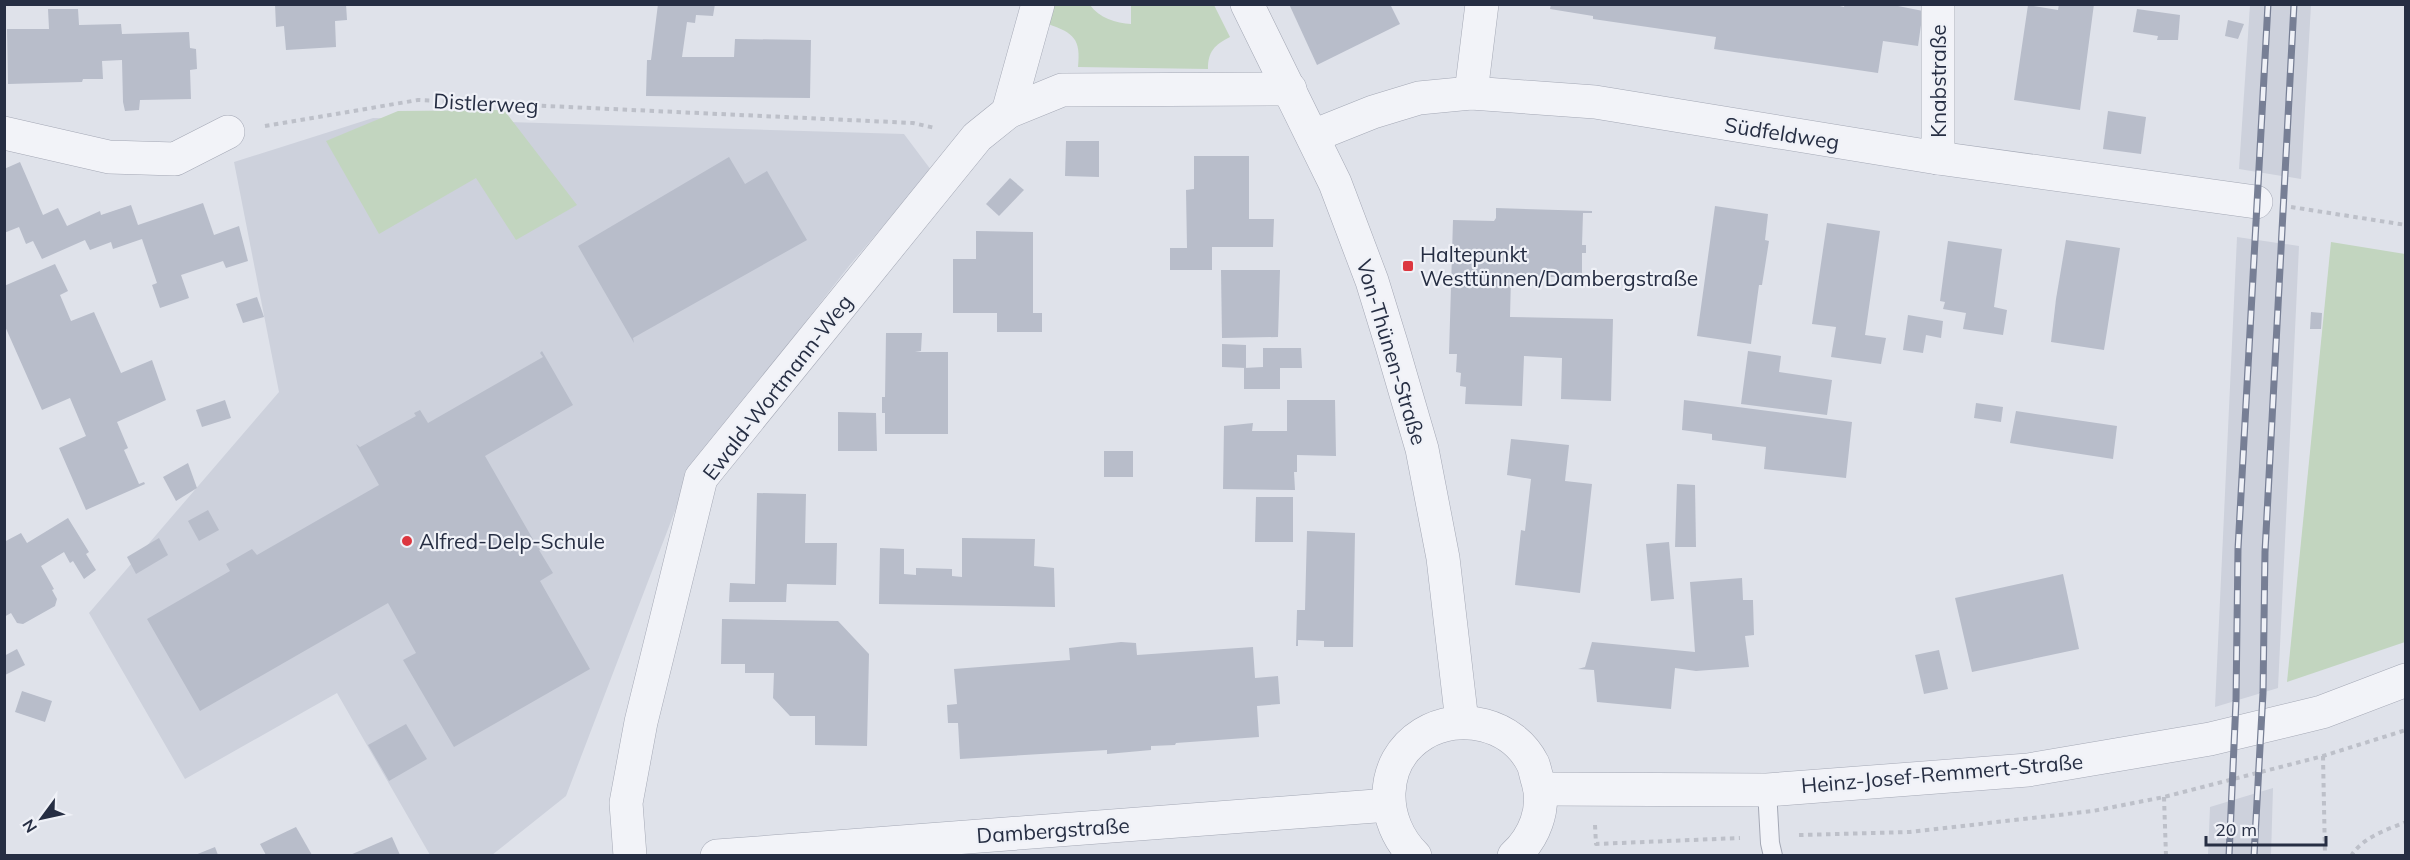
<svg xmlns="http://www.w3.org/2000/svg" width="2410" height="860" font-family="Mulish,sans-serif">
<style>
.built{fill:#cdd1dc}
.green{fill:#c2d5bf}
.building{fill:#b8bdca}
.lines{fill:none;stroke-linecap:round;stroke-linejoin:round}
.lane-casing{stroke:#a4a8b5;stroke-width:20}
.street-casing{stroke:#a4a8b5;stroke-width:34}
.path{stroke:#bdc0c9;stroke-width:4;stroke-dasharray:4.5 4.5;stroke-linecap:butt}
.lane{stroke:#f2f3f8;stroke-width:18}
.street{stroke:#f2f3f8;stroke-width:33}
.rail-casing{stroke:#777f95;stroke-width:7}
.rail{stroke:#eff1f7;stroke-width:4.5;stroke-dasharray:14;stroke-linecap:butt}
.poi-dot{fill:#dc363f;stroke:#eff1f7;stroke-width:2}
.labels{text-anchor:middle;dominant-baseline:central;stroke-width:4.5;stroke-linejoin:round;paint-order:stroke}
.street-label{font-size:21px;fill:#262e43;stroke:#eff1f7}
.poi-label{font-size:21px;fill:#262e43;stroke:#eff1f7;text-anchor:start}
</style>
<rect width="100%" height="100%" fill="#dfe2ea"/>
<!-- built -->
<g class="built">
<polygon points="2250,5 2311,5 2301,179 2239,169"/>
<polygon points="373,118 904,134 931,170 849,266 691,469 566,796 492,855 430,855 337,693 185,779 89,613 279,392 234,162"/>
<polygon points="2237,237 2299,246 2278,688 2215,707"/>
<polygon points="2273,788 2271,855 2208,855 2210,807"/>
</g>
<!-- green -->
<g class="green">
<path d="M1054 5H1090C1099 18 1116 23 1131 24V5H1214L1230 37C1214 45 1208 52 1208 69L1078 67C1081 39 1074 33 1048 24Z"/>
<polygon points="504,110 577,205 516,240 476,178 379,234 326,141 398,111"/>
<polygon points="2331,242 2405,254 2405,642 2287,682"/>
</g>
<!-- building -->
<g class="building">
<polygon points="275,4 346,4 347,20 335,21 336,47 286,50 284,26 276,27"/>
<polygon points="658,4 715,4 713,16 696,15 695,23 687,22 682,57 734,57 735,39 811,40 810,98 646,96 647,60 651,60"/>
<polygon points="1289,4 1390,4 1400,24 1317,65"/>
<polygon points="1551,4 1831,4 1844,7 1845,4 1888,4 1923,11 1918,46 1883,41 1878,73 1714,49 1716,37 1593,19 1593,16 1550,9"/>
<polygon points="2059,4 2094,4 2080,110 2014,100 2028,5 2058,10"/>
<polygon points="48,9 78,9 79,25 121,24 122,34 189,32 190,48 196,49 197,69 190,70 191,99 140,100 139,110 125,111 123,102 122,60 102,61 103,79 83,79 82,82 8,84 7,29 49,29"/>
<polygon points="2137,9 2180,15 2178,40 2157,40 2158,36 2133,32"/>
<polygon points="2228,20 2244,24 2238,39 2225,36"/>
<polygon points="2108,111 2146,117 2141,154 2103,149"/>
<polygon points="1066,141 1099,141 1099,177 1065,176"/>
<polygon points="1194,156 1249,156 1249,219 1274,219 1273,247 1212,247 1212,270 1170,270 1170,248 1187,248 1186,190 1194,189"/>
<polygon points="729,157 745,184 767,171 807,240 633,338 634,343 578,246"/>
<polygon points="20,162 43,215 58,208 67,226 100,211 101,215 131,205 138,225 203,203 214,235 239,226 248,261 226,268 223,261 181,275 189,298 160,308 152,285 157,283 142,239 113,249 111,242 90,250 85,240 42,259 33,241 26,244 19,227 4,233 4,169"/>
<polygon points="1010,178 1024,190 999,216 986,204"/>
<polygon points="1715,206 1768,214 1765,240 1769,241 1762,285 1759,285 1751,344 1697,336"/>
<polygon points="1496,208 1592,211 1592,213 1583,213 1582,245 1586,245 1586,253 1582,253 1582,276 1591,276 1591,278 1511,276 1510,317 1613,319 1611,401 1561,399 1562,358 1524,356 1522,406 1465,404 1466,387 1460,386 1461,373 1456,372 1457,354 1449,354 1453,220 1494,221 1496,218"/>
<polygon points="1827,223 1880,231 1865,335 1886,338 1881,364 1831,357 1836,327 1812,324"/>
<polygon points="976,231 1033,232 1033,313 1042,313 1042,332 997,332 997,313 953,313 953,259 976,259"/>
<polygon points="2066,240 2120,248 2104,350 2051,342 2056,299"/>
<polygon points="1948,241 2002,249 1994,307 2007,310 2003,335 1963,329 1966,313 1943,309 1945,302 1940,301"/>
<polygon points="55,264 68,291 60,295 71,321 94,312 121,373 152,360 166,400 117,422 128,448 124,450 139,484 144,482 145,484 86,510 59,448 86,436 70,398 42,410 4,324 4,286"/>
<polygon points="1221,270 1280,270 1278,337 1222,338"/>
<polygon points="257,297 264,317 243,323 236,304"/>
<polygon points="2311,312 2322,313 2321,329 2310,329"/>
<polygon points="1908,315 1943,321 1941,338 1926,335 1923,353 1903,350"/>
<polygon points="886,333 922,333 921,351 915,352 948,352 948,434 885,434 885,413 882,413 882,397 885,397"/>
<polygon points="1222,344 1246,345 1246,368 1222,367"/>
<polygon points="1263,348 1301,348 1302,368 1280,368 1280,389 1244,389 1244,368 1263,367"/>
<polygon points="542,351 573,405 485,456 538,548 544,545 545,547 539,550 553,573 540,581 590,669 454,747 403,660 416,653 388,603 200,711 147,619 230,571 226,564 252,549 257,555 379,485 356,444 360,447 416,416 414,413 420,410 428,423 543,357 540,353"/>
<polygon points="1748,351 1781,356 1779,372 1832,380 1827,415 1741,404"/>
<polygon points="225,400 231,418 202,427 196,410"/>
<polygon points="1287,400 1335,400 1336,456 1297,455 1297,472 1294,472 1295,490 1223,489 1224,426 1253,423 1252,431 1287,431"/>
<polygon points="1684,400 1852,422 1846,478 1764,469 1766,447 1712,440 1712,434 1682,430"/>
<polygon points="1976,403 2003,407 2001,422 1974,418"/>
<polygon points="2016,411 2117,426 2113,459 2010,443"/>
<polygon points="838,412 876,413 877,451 838,451"/>
<polygon points="1511,439 1569,445 1565,481 1592,484 1580,593 1515,585 1521,530 1525,531 1531,479 1507,475"/>
<rect x="1104" y="451" width="29" height="26"/>
<polygon points="188,463 197,488 176,501 163,477"/>
<polygon points="1677,484 1695,485 1696,547 1675,547"/>
<polygon points="757,493 806,494 805,543 837,543 836,585 787,584 786,602 729,602 730,583 755,584"/>
<polygon points="1256,497 1293,497 1293,542 1255,542"/>
<polygon points="208,510 219,530 199,541 188,521"/>
<polygon points="68,518 89,552 86,554 96,570 84,579 73,561 70,563 64,552 41,566 54,589 52,590 57,599 55,606 23,624 17,623 11,613 4,617 4,542 21,533 27,543"/>
<polygon points="1307,531 1355,533 1353,647 1324,647 1324,641 1298,640 1298,646 1296,646 1297,610 1305,610"/>
<polygon points="159,538 168,555 136,574 127,557"/>
<polygon points="962,538 1035,539 1034,566 1054,568 1055,607 879,604 880,548 904,549 904,574 916,575 916,568 952,569 952,576 962,577"/>
<polygon points="1669,542 1674,599 1651,601 1646,544"/>
<polygon points="2063,574 2079,649 1972,672 1955,598"/>
<polygon points="1742,578 1743,600 1753,600 1753,602 1754,635 1745,636 1749,667 1696,671 1675,668 1671,709 1597,702 1594,670 1578,669 1585,667 1592,642 1695,652 1690,582"/>
<polygon points="722,619 838,621 869,654 867,746 815,745 815,716 790,716 773,698 774,673 745,673 745,664 721,664"/>
<polygon points="1121,642 1136,643 1137,655 1253,647 1255,678 1278,676 1280,704 1257,706 1259,737 1176,743 1175,745 1151,746 1151,750 1107,754 1107,750 960,759 958,723 948,723 947,705 957,704 954,669 1070,660 1069,648"/>
<polygon points="17,649 25,665 5,675 4,656"/>
<polygon points="1939,650 1948,689 1924,694 1915,655"/>
<polygon points="22,691 52,701 45,722 15,712"/>
<polygon points="406,724 427,759 389,781 368,745"/>
<polygon points="296,827 312,855 266,855 260,844"/>
<polygon points="392,837 400,855 350,855"/>
<polygon points="215,847 218,855 195,855"/>
</g>
<g class="lines">
<defs>
<polyline id="lane" points="1767,790 1770,843 1773,856"/>
<g id="street">
<polyline points="1247,4 1335,183 1372,281 1392,346 1422,449 1443,558 1462,722"/>
<polyline points="1471,93 1482,4"/>
<polyline points="1008,112 1038,4"/>
<polyline points="4,133 109,157 175,159 228,132"/>
<polyline points="1313,136 1373,112 1419,98 1471,93 1595,102 1938,158 2256,202"/>
<polyline points="1938,158 1938,4"/>
<polyline points="1540,789 1767,790 2028,770 2210,739 2322,712 2406,680"/>
<polyline points="630,856 626,803 641,722 701,478 977,137 1008,112 1062,90 1290,89"/>
<polyline points="717,856 1389,805"/>
<path d="M1415 856C1380 822 1378 762 1423 734 1460 711 1513 724 1533 764 1535 769 1536 776 1538 782 1546 809 1534 838 1514 856"/>
</g>
</defs>
<!-- lane casing -->
<use href="#lane" class="lane-casing"/>
<!-- street casing -->
<use href="#street" class="street-casing"/>
<!-- path -->
<g class="path">
<polyline points="265,126 418,100 913,123 935,128"/>
<polyline points="2291,207 2406,225"/>
<polyline points="2323,756 2325,856"/>
<polyline points="2164,797 2166,856"/>
<polyline points="1595,825 1596,844 1740,838"/>
<polyline points="1799,835 1910,832 2093,811 2164,797 2323,756 2406,730"/>
<path d="M2351 856C2363 837 2386 830 2406 822"/>
</g>
<!-- lane -->
<use href="#lane" class="lane"/>
<!-- street -->
<use href="#street" class="street"/>
<defs>
<g id="rail">
<polyline points="2229,856 2236,701 2238,549 2268,4"/>
<polyline points="2254,856 2263,693 2265,552 2294,4"/>
</g>
</defs>
<!-- rail casing -->
<use href="#rail" class="rail-casing"/>
<!-- rail -->
<use href="#rail" class="rail"/>
</g>
<!-- markers -->
<g class="poi-dot">
<rect x="1402" y="260" width="12" height="12" rx="3"/>
<circle cx="407" cy="541" r="6"/>
</g>
<g class="labels">
<!-- street labels -->
<g class="street-label">
<text transform="translate(1938 81) rotate(-90)">Knabstraße</text>
<text transform="translate(486 103) rotate(3)">Distlerweg</text>
<text transform="translate(1782 133) rotate(9)">Südfeldweg</text>
<text transform="translate(1392 352) rotate(73)">Von-Thünen-Straße</text>
<text transform="translate(777 387) rotate(-52)">Ewald-Wortmann-Weg</text>
<text transform="translate(1942 773) rotate(-5)">Heinz-Josef-Remmert-Straße</text>
<text transform="translate(1053 830) rotate(-4)">Dambergstraße</text>
</g>
<!-- poi labels -->
<g class="poi-label">
<text x="1420" y="254">Haltepunkt<tspan x="1420" dy="24">Westtünnen/Dambergstraße</tspan></text>
<text x="419" y="541">Alfred-Delp-Schule</text>
</g>
</g>
<!-- border -->
<rect width="2410" height="860" fill="none" stroke="#262e43" stroke-width="12"/>
<!-- north arrow -->
<g transform="translate(42 818) rotate(237)" stroke="#eff1f7" stroke-width="4.5" paint-order="stroke">
<path d="M0-4.5L10 22L0 15L-10 22Z" fill="#262e43"/>
<text y="-9" font-size="16" font-weight="bold" text-anchor="middle" fill="#262e43">N</text>
</g>
<!-- scale -->
<path d="M2206 836v9h120v-9" fill="none" stroke="#262e43" stroke-width="3"/>
<text x="2215" y="836" font-size="18" fill="#262e43" stroke="#eff1f7" stroke-width="4.5" paint-order="stroke">20 m</text>
</svg>
